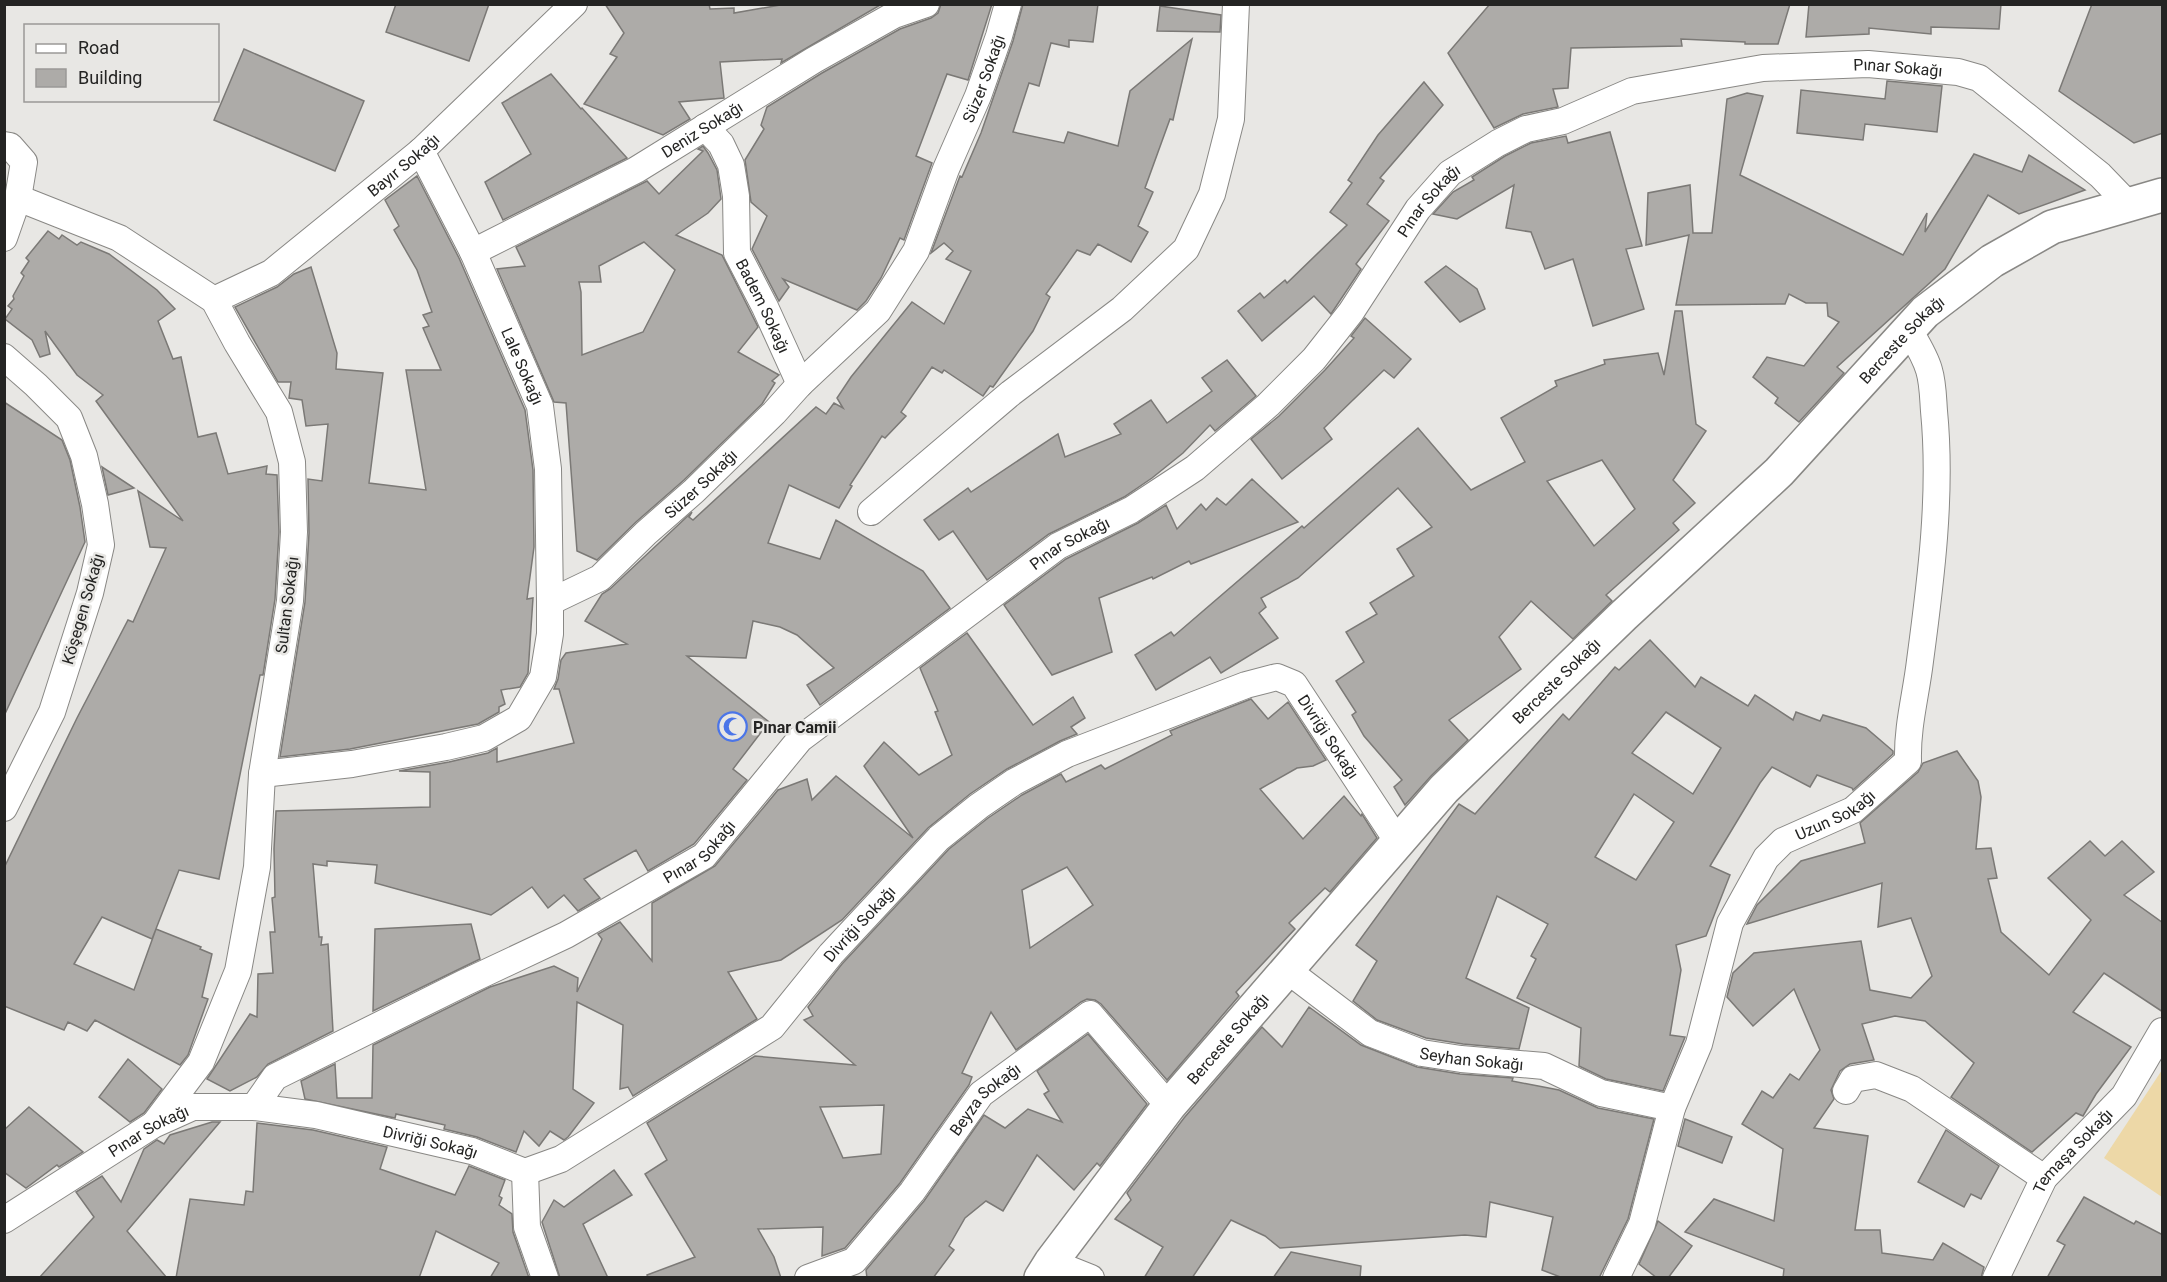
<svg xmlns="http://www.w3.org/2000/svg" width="2167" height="1282" font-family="Roboto,sans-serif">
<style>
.green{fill:#edd8a7}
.building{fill:#adaba8;stroke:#7b7976;stroke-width:1.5;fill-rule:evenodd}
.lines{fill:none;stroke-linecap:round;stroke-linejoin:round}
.minor-casing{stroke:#898885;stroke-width:28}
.tertiary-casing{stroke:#898885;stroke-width:36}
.minor{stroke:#fff;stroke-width:26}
.tertiary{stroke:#fff;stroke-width:33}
.labels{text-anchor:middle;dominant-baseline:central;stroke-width:5;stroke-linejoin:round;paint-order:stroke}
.street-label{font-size:16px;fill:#242423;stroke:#e8e7e4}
.poi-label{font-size:16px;font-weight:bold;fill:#242423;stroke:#e8e7e4;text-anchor:start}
</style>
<rect width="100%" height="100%" fill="#e8e7e4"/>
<!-- green -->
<polygon class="green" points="2162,1070 2162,1197 2104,1158"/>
<!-- building -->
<g class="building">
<polygon points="396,4 489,4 469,61 386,32"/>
<polygon points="605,4 709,4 710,9 734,8 734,13 786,4 882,4 781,63 782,59 720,62 724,98 679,102 690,119 663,135 584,104 617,57 610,54 624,33"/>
<polygon points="941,4 992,4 968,80 947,74 916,156 932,163 904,240 900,238 881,278 866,301 857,310 783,279 789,287 779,301 752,249 767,216 751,202 745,160 764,129 761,125 767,107 822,73 900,29 931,18 938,13"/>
<polygon points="1023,4 1098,4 1093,42 1069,40 1069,47 1051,43 1039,86 1029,83 1013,132 1064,143 1068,132 1118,146 1130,91 1192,39 1173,120 1170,119 1145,188 1153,192 1138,226 1148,232 1131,262 1098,244 1090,255 1077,250 1046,294 1050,297 1033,331 993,387 990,386 983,396 944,370 942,373 932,367 901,412 906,416 885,438 882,436 850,485 852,486 839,508 789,485 768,543 820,559 836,520 923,571 950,608 820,705 807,685 834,668 797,635 780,627 753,621 746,658 687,656 769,722 733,769 747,780 694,844 648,871 636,850 584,879 600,898 578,911 564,895 548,908 532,887 491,915 375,883 377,865 327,861 327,866 313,864 319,937 322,937 321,945 328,944 333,1031 268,1064 257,1077 230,1091 207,1079 250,1014 257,1017 258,974 273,973 270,932 275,932 272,898 275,897 274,849 276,811 430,807 430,772 399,771 449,762 488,753 497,748 497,762 574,743 559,689 554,689 558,679 561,660 566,653 627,644 585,621 602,594 610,589 692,512 689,517 693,520 816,407 826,414 834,403 843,408 837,398 851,377 912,302 944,324 971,271 946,259 953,251 944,243 931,253 960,176 962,177 981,133 1013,41"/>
<polygon points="1490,4 1790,4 1778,44 1745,44 1745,42 1681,39 1682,46 1571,48 1568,88 1553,89 1558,107 1523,114 1494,128 1448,53"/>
<polygon points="1809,4 2001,4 1999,29 1931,27 1931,34 1869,28 1869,34 1806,37"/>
<polygon points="2092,4 2163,4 2163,133 2134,143 2059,91"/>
<polygon points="1160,6 1221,15 1220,32 1157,31"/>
<polygon points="244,49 364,101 335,171 214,120"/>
<polygon points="551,74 581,109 582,108 627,158 503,220 485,182 531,154 502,103"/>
<polygon points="1887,81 1942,86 1937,132 1865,124 1863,140 1797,133 1801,90 1885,99"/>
<polygon points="1424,82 1443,105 1380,178 1384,181 1367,204 1389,221 1356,264 1361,269 1331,314 1314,296 1262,341 1238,311 1260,293 1264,298 1285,280 1287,283 1347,225 1330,212 1352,183 1348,180 1378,135"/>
<polygon points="1747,93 1763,96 1740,175 1903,255 1927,213 1925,232 1974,154 2022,172 2029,155 2085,190 2019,214 1988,195 1945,269 1837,367 1844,373 1799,422 1775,403 1778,398 1753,377 1767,357 1804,366 1839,322 1828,316 1827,303 1806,303 1789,294 1785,304 1676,305 1689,235 1646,245 1648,193 1690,185 1693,233 1712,233 1727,99"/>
<polygon points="1610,132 1642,246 1626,249 1644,309 1593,326 1573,259 1545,269 1531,232 1506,228 1514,185 1457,219 1433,214 1453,192 1474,180 1472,177 1505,156 1531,143 1566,136 1568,143"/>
<path d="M703 146 708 153 717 170 721 199 708 213 676 235 722 255 758 327 738 352 779 375 772 381 775 383 762 404 684 480 636 522 597 560 577 551 566 403 554 402 497 269 525 266 516 247 647 181 659 194 703 151 698 149ZM644 242 675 270 643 332 582 355 581 292 579 282H601L599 266Z"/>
<polygon points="417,176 459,258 525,410 533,470 534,547 527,599 533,598 528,673 520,687 501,690 505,704 499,707 499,712 478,724 350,749 280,757 305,602 309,533 308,479 322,481 328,424 306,426 302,400 289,398 291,382 278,382 235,307 277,287 294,274 311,267 337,353 336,369 383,373 369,483 426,490 406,370 441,370 423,328 429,326 423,315 432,312 417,270 394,230 399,226 385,200"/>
<polygon points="48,231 59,239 62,235 77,245 81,242 109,254 157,290 175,309 158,321 173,359 181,357 198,437 216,433 228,474 267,466 266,474 277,475 279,532 275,599 263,675 260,675 219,879 179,870 152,939 102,917 74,964 134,990 156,929 201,947 200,949 212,954 202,997 208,999 188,1055 180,1065 95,1020 87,1031 68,1022 64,1030 4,1006 4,868 77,718 128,620 133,622 166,548 150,547 138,491 183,521 96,401 103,395 77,375 45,331 50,354 40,357 32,340 5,319 12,309 8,306 14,299 13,296 24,276 21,273 29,261 26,258"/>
<polygon points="1446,266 1477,289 1485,309 1460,322 1425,282"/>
<path d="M1675 311H1682L1696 424 1706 431 1673 480 1695 503 1673 523 1679 530 1606 595 1612 601 1573 639 1531 601 1499 637 1521 669 1449 720 1468 740 1431 776 1405 805 1394 787 1402 780 1364 736 1352 715 1356 712 1336 681 1364 662 1346 632 1377 614 1370 603 1414 576 1397 549 1432 527 1398 488 1298 578 1261 598 1266 607 1259 613 1278 638 1221 673 1210 657 1156 690 1135 655 1171 632 1174 636 1302 526 1304 528 1418 428 1471 490 1525 462 1501 418 1557 386 1555 381 1605 364 1604 360 1658 353 1664 375ZM1602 460 1635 509 1594 546 1547 481Z"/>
<polygon points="1365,318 1411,359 1394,378 1384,370 1324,428 1332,439 1282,479 1251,439 1279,416 1325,370 1354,338 1351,336"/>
<polygon points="1227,360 1256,396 1215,431 1210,425 1183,453 1152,478 1124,497 1049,534 987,580 953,531 939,540 924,520 968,488 971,492 1058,434 1065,457 1121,434 1114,424 1151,400 1167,423 1212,391 1202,378"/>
<polygon points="4,402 62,440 70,460 80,507 85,542 4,716"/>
<polygon points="102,467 134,488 108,495"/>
<polygon points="1252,479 1298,522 1191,564 1189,561 1153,579 1152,577 1099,598 1112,652 1052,675 1004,605 1066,559 1138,523 1166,505 1177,529 1201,504 1206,510 1217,498 1226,505"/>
<polygon points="967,633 1033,725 1073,697 1085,718 1071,727 1077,734 1060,741 1007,769 970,794 928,828 842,920 781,960 728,972 757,1019 633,1096 628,1087 620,1089 623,1025 577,1002 573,1089 594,1103 568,1137 564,1140 550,1131 539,1146 524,1131 516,1152 477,1137 444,1129 445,1125 396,1114 395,1118 305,1099 301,1081 335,1064 337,1098 372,1098 373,1045 490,987 554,966 578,978 577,992 602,939 598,934 620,922 652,961 652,903 715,866 778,790 807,779 812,800 836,776 913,838 864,766 884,742 919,775 952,755 935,712 938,711 920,668"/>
<path d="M1650 640 1695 687 1701 677 1748 706 1755 695 1793 720 1796 712 1820 721 1823 715 1866 728 1893 751V754L1853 790 1852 788 1817 775 1810 787 1772 767 1760 783 1710 866 1730 875 1706 936 1676 945 1681 970 1670 1035 1685 1037 1663 1091 1606 1079 1579 1066 1581 1028 1517 998 1536 959 1531 956 1548 924 1497 896 1466 978 1529 1008 1519 1049 1463 1044 1426 1038 1377 1020 1353 1001 1377 961 1356 945 1459 804 1475 814 1563 714 1569 720 1615 667 1619 670ZM1666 712 1721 748 1693 794 1632 753ZM1634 794 1674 822 1636 880 1595 857Z"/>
<path d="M1251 699 1268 719 1288 702 1326 760 1313 766 1297 768 1260 789 1303 839 1344 796 1361 816 1362 814 1377 838 1330 892 1325 888 1289 923 1295 929 1236 992 1239 996 1167 1080 1101 1004 1095 1000 1087 999 1081 1002 1016 1050 991 1012 962 1073 972 1077 969 1085 900 1183 845 1248 822 1256 823 1227 758 1229 774 1257 781 1278H648L647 1275 695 1257 645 1174 667 1160 647 1123 755 1056 855 1065 804 1020 813 1016 808 1007 842 964 949 849 988 818 1022 795 1061 774 1066 782 1101 765 1105 769 1172 735 1170 731 1177 728ZM1067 867 1093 905 1030 948 1022 890ZM884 1105 881 1154 843 1158 820 1107Z"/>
<polygon points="1957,751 1978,781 1981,797 1976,849 1991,848 1997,878 1988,879 2001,932 2049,975 2091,920 2048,878 2090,841 2105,856 2122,841 2154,872 2124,895 2163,923 2163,1012 2104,973 2073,1012 2131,1047 2096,1094 2083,1116 2076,1113 2032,1152 1951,1097 1974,1063 1925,1021 1895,1016 1862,1024 1874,1060 1850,1064 1840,1071 1831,1090 1834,1099 1814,1128 1868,1136 1855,1230 1880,1230 1882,1253 1933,1260 1943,1243 1984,1267 1981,1278 1783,1278 1784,1269 1685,1232 1714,1199 1774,1221 1783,1149 1742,1124 1762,1091 1773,1098 1790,1074 1799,1080 1820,1050 1794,989 1753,1026 1727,997 1733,973 1754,953 1861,941 1870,990 1911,998 1932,976 1911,918 1878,927 1882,883 1747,924 1757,905 1801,861 1865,843 1860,823 1918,772 1923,763"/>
<polygon points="471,924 480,959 373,1011 375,929"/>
<polygon points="1309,1007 1361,1045 1417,1067 1460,1074 1513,1078 1512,1081 1559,1090 1598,1108 1654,1119 1628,1219 1599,1278 1563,1278 1542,1270 1553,1217 1490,1202 1486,1237 1465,1235 1280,1248 1265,1236 1231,1220 1192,1278 1144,1278 1163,1247 1115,1219 1131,1200 1127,1193 1184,1118 1262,1027 1282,1047"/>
<polygon points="1088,1034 1147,1104 1100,1166 1097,1163 1074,1190 1037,1155 1003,1211 986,1201 965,1218 949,1246 954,1250 933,1278 867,1278 866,1270 924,1201 984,1115 1005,1128 1028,1109 1062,1122 1044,1094 1049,1091 1037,1071"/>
<polygon points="128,1059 162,1089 144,1113 130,1122 99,1097"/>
<polygon points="29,1107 83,1152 59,1167 57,1165 26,1188 4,1172 4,1130"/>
<polygon points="1685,1119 1732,1137 1722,1163 1678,1146"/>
<polygon points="212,1122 220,1122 127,1231 167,1278 39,1278 94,1217 76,1192 102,1176 121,1202 144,1149 157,1140 164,1144 170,1135"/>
<polygon points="257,1123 313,1130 387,1147 380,1169 455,1195 469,1166 505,1180 499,1196 502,1198 499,1205 512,1214 513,1232 529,1278 490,1278 499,1263 436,1231 419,1278 176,1278 190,1199 244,1205 246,1191 253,1192"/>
<polygon points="1946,1130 1999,1166 1981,1199 1971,1194 1964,1207 1918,1182"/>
<polygon points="614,1170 632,1195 583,1224 608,1278 560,1278 542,1222 554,1200 564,1207"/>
<polygon points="2084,1197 2134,1224 2136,1221 2163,1235 2163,1278 2047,1278 2065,1245 2057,1241"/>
<polygon points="1658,1221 1692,1246 1668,1278 1657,1278 1639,1264"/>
<polygon points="1291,1252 1361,1266 1360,1278 1273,1278"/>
</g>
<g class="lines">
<defs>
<g id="minor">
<path id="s1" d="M705 127 721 144 731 165 736 196 737 253 765 307 800 384"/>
<polyline points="4,145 10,146 24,162 18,198 4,238"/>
<path id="s2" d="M421 151 473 252 540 406 548 469 550 602"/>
<polyline points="18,198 119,238 214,300 237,343 279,412 292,462 294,532 290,601 262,774 257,867 238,971 201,1062 155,1123"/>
<path id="s3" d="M473 252 636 170 814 60 894 15 926 4"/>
<path id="s4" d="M214 300 271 273 421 151 574 4"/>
<polyline points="4,357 36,385 69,418 84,456 95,504 101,545 90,593 52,712 4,808"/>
<polyline points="871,512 1011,393 1122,309 1186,249 1212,194 1231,119 1236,4"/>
<path id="s5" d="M262 774 352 764 446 747 484 738 519 718 543 677 550 634V602L600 578 646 533 694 491 774 413 800 384 878 311 916 251 946 169 978 96 999 36 1008 4"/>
<path id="s6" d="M1287 970 1370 1033 1422 1053 1461 1059 1544 1066 1601 1093 1672 1108"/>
<polyline points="1846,1091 1853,1079 1876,1075 1912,1089 2044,1178"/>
<path id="s7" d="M254 1107 316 1115 472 1151 525 1172 561 1159 772 1027 831 954 939 838 979 806 1014 782 1067 754 1246 685 1277 677 1294 684 1398 842"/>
<polyline points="525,1172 527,1227 545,1278"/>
<path id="s8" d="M4 1220 153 1125 193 1107H254L275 1077 464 983 566 935 704 856 800 739 1058 546 1131 510 1195 468 1268 405 1314 359 1351 312 1418 209 1450 173 1498 143 1526 129 1563 121 1632 91 1763 68 1868 64 1958 72 1979 78 1994 90 2100 175 2128 204"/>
<polyline points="1051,1262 1091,1278"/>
<path id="s9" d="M808 1278 854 1261 912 1192 981 1094 1090 1014 1169 1106"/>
<path id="s10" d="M1616 1278 1642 1224 1672 1108 1699 1044 1730 923 1766 858 1783 841 1853 810 1908 761C1907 726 1916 695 1920 661 1931 579 1942 493 1934 411 1933 398 1933 383 1929 370 1925 356 1916 342 1909 330"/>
<path id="s11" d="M1996 1278 2044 1178 2124 1096 2162 1031"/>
</g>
<g id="tertiary">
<path id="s12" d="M1041 1278 1051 1262 1169 1106 1444 789 1623 616 1779 472 1925 312 1992 261 2052 227 2162 195"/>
</g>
</defs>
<!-- minor casing -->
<use href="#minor" class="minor-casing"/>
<!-- tertiary casing -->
<use href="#tertiary" class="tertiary-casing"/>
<!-- minor -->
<use href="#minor" class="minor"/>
<!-- tertiary -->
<use href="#tertiary" class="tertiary"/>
</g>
<!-- icons -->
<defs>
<symbol id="mosque-ring" viewBox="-11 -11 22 22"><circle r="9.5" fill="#e8e7e4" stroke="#4b75e8" stroke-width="1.5"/><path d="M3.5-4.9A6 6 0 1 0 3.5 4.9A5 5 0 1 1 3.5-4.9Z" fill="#4b75e8"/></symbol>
</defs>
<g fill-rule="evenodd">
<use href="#mosque-ring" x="716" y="710" width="33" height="33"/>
</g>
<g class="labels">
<!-- street labels -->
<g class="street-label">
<text stroke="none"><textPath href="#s8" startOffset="2294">Pınar Sokağı</textPath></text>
<text stroke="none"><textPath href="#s5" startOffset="1086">Süzer Sokağı</textPath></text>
<text stroke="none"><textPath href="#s3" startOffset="260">Deniz Sokağı</textPath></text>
<text stroke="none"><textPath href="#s4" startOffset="234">Bayır Sokağı</textPath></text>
<text stroke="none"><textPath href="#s8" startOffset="1790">Pınar Sokağı</textPath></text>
<text stroke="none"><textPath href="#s1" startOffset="194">Badem Sokağı</textPath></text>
<text stroke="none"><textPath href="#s12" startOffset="1276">Berceste Sokağı</textPath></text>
<text stroke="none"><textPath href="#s2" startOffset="238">Lale Sokağı</textPath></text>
<text stroke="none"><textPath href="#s5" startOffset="582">Süzer Sokağı</textPath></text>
<text stroke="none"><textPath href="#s8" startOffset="1286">Pınar Sokağı</textPath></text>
<text transform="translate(287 605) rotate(-83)">Sultan Sokağı</text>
<text transform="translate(83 609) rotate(-74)">Köşegen Sokağı</text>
<text stroke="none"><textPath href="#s12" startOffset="790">Berceste Sokağı</textPath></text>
<text stroke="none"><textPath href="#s7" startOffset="1278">Divriği Sokağı</textPath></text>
<text stroke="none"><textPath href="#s10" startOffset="531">Uzun Sokağı</textPath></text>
<text stroke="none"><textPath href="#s8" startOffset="800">Pınar Sokağı</textPath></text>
<text stroke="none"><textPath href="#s7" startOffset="702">Divriği Sokağı</textPath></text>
<text stroke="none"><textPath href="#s12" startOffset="304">Berceste Sokağı</textPath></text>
<text stroke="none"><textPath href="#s6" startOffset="210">Seyhan Sokağı</textPath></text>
<text stroke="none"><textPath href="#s9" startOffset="258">Beyza Sokağı</textPath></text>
<text stroke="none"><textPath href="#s8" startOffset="170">Pınar Sokağı</textPath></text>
<text stroke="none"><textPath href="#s7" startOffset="180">Divriği Sokağı</textPath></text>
<text stroke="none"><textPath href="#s11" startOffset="150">Temaşa Sokağı</textPath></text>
</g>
<!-- poi labels -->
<g class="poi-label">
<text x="753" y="727">Pınar Camii</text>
</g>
</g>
<!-- border -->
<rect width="2167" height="1282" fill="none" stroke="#242423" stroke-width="12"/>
<!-- legend -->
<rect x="24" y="24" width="195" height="78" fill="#e8e7e4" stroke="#9a9997" stroke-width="1.5"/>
<rect x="36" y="44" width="30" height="9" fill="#ffffff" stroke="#9a9997" stroke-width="1.5"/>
<text x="78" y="54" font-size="18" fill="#242423">Road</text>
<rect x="36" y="69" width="30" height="18" fill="#adaba8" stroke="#9a9997" stroke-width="1.5"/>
<text x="78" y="84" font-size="18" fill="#242423">Building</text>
</svg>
